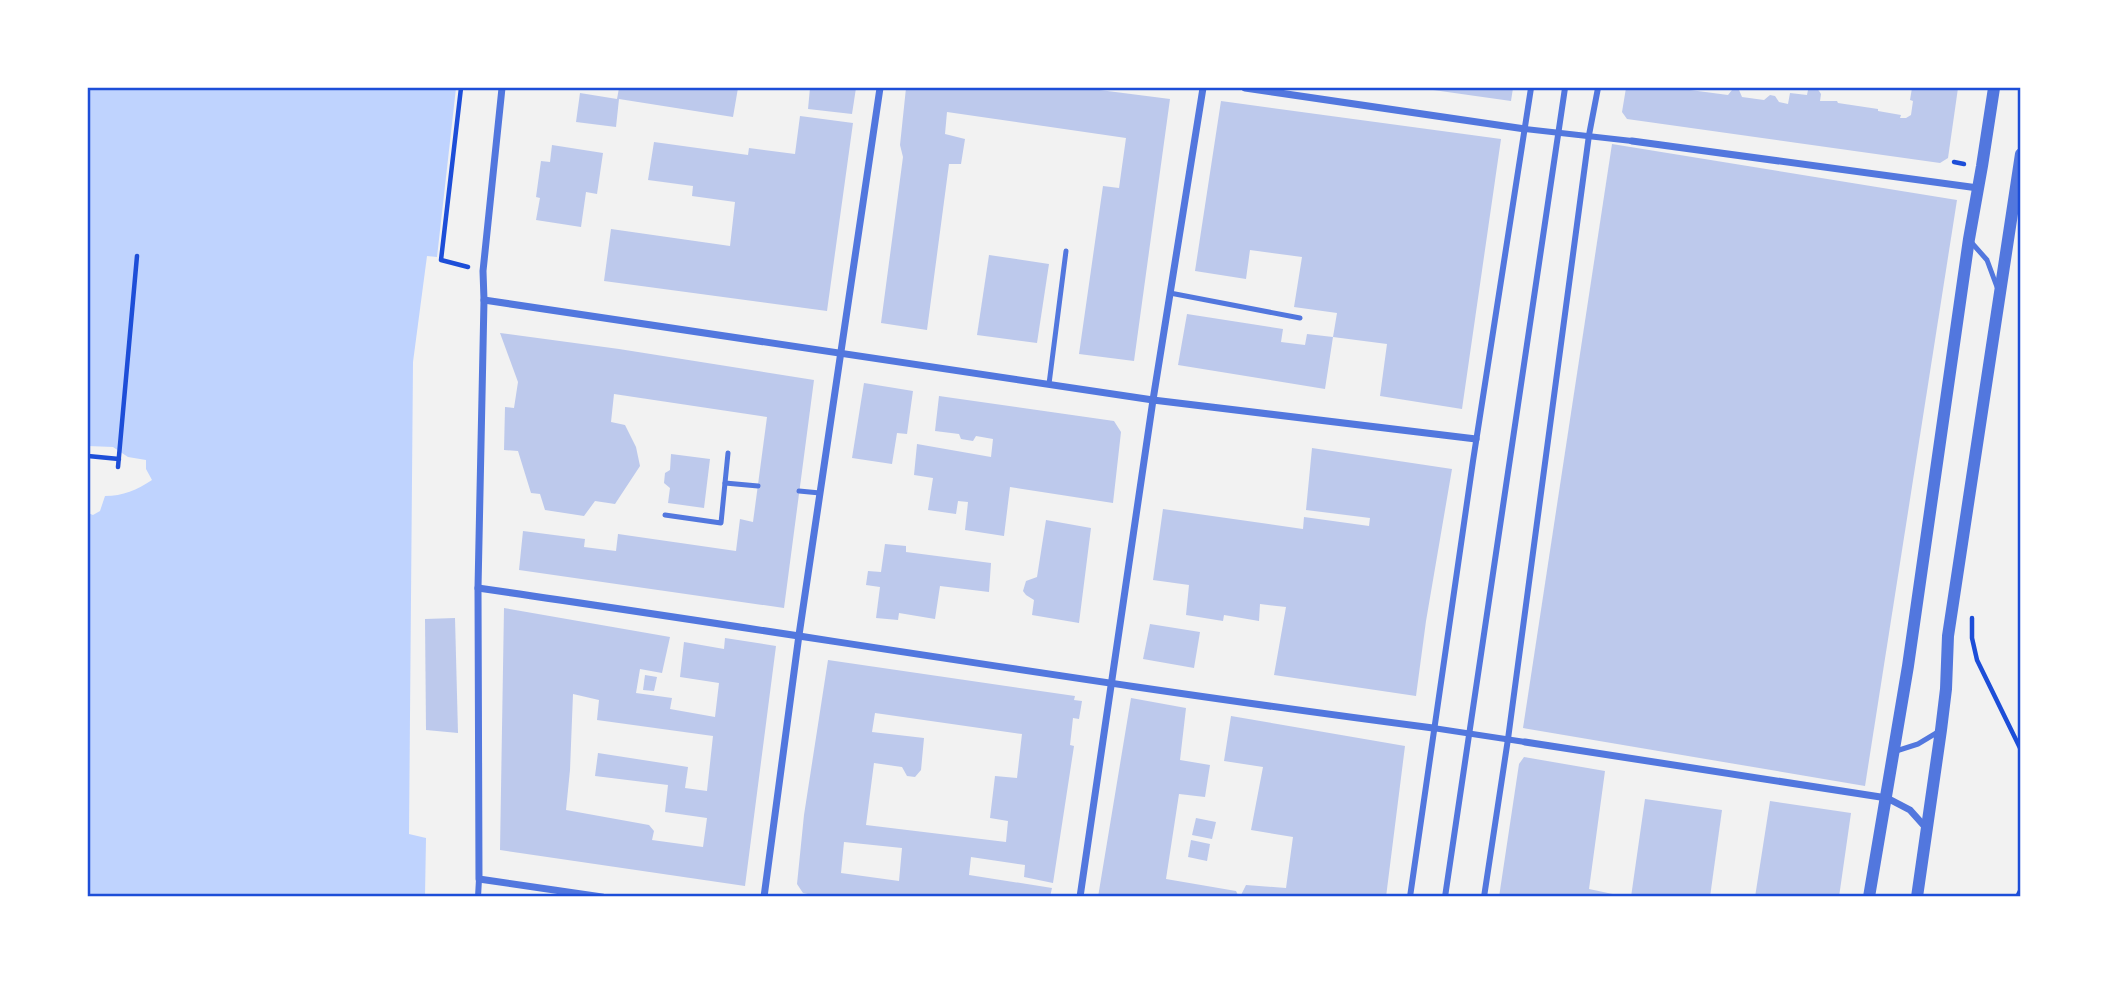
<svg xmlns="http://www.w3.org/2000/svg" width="2108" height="984" font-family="'Fira Sans Condensed',sans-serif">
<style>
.water{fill:#bfd3fe}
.building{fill:#bdc9ec;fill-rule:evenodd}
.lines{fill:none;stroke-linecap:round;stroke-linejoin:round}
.path{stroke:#1d4ed8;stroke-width:4.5}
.service{stroke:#5277de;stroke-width:5}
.pedestrian{stroke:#5277de;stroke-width:6}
.minor{stroke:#5277de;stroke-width:7}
.tertiary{stroke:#5277de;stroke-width:12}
.neatline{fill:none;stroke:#1d4ed8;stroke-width:2.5}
</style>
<rect width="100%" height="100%" fill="#f2f2f2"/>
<!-- water -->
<path class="water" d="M88 88H456L437 257 427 256 413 362 409 834 426 838 425 896H88V513L93 515 100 511 105 496C123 496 137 490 152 480L146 469V460L128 457 113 447 88 446Z"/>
<!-- building -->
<g class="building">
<polygon points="619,88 738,88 733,117 619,99 616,127 576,122 580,93 617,99"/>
<polygon points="810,88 856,88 852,114 808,109"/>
<polygon points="906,88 1084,88 1170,99 1134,361 1079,354 1103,186 1119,188 1126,138 947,112 945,134 965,139 961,164 949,164 927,330 881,323 903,157 900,145"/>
<polygon points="1426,88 1513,88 1511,101 1426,89"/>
<polygon points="1626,88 1675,88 1728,95 1732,90 1739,90 1742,97 1764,100 1770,95 1775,96 1779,102 1788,104 1790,93 1807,95 1808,90 1811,88 1817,88 1821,94 1820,101 1837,101 1838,103 1878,109 1878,111 1901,115 1900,118 1906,118 1911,115 1913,101 1910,100 1912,88 1958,88 1948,158 1940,163 1627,119 1622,112"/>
<polygon points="1221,101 1501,139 1462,409 1380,396 1387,344 1333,337 1337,313 1294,307 1302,257 1250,250 1246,279 1195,271"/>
<polygon points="800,116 853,123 827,311 604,281 611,229 730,246 735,202 692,196 693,186 648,180 654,142 748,155 749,148 795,154"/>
<polygon points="1612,144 1957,200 1865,786 1523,728"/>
<polygon points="552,145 603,153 597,194 586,192 581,227 536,220 540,198 536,197 541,161 550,162"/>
<polygon points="989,255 1049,264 1037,343 977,335"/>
<polygon points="1187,314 1283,329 1281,342 1305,345 1307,334 1333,337 1325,389 1178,365"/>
<polygon points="500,333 619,349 814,380 784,608 519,570 523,531 585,539 584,547 616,551 618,534 736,551 740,519 753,522 767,417 614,394 611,422 625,425 636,447 640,466 615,504 595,501 584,516 545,510 540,494 531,493 518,451 504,450 505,407 514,408 518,382"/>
<polygon points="864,383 913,391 907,434 897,433 892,464 852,458"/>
<polygon points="939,396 1114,421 1121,432 1113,503 1010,487 1004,536 965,530 968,502 958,501 956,514 928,510 933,478 914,475 917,444 991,457 993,439 976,436 973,441 961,439 959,434 935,431"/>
<polygon points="1312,448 1452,469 1426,621 1416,696 1274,675 1286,607 1260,604 1259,621 1224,615 1223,621 1186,615 1189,585 1153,580 1163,509 1303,529 1304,517 1369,526 1370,518 1306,510"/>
<polygon points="671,454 710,459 704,508 668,503 670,488 664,483 665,473 670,470"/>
<polygon points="1046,520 1091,528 1079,623 1032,615 1034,600 1026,595 1023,591 1026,581 1037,577"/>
<polygon points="885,544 906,546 906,552 991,563 989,592 940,586 935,619 899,613 898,620 876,618 880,587 866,585 868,571 881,572"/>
<path d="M504 608 670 637 662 673 640 669 636 693 672 698 670 709 715 717 719 683 680 677 684 642 724 649 725 638 776 646 745 886 500 850ZM573 694 599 700 597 720 713 736 707 791 685 788 688 767 598 753 595 776 668 785 665 812 707 818 703 847 652 840 654 831 649 825 566 810 570 770Z"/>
<polygon points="455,618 458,733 426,730 425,619"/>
<polygon points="1150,624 1200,632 1194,668 1143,659"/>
<path d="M828 660 1075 696 1074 700 1082 701 1079 719 1073 718 1070 745 1074 746 1053 883 1024 877 1025 865 971 857 969 875 1052 888 1050 897H822L803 893 797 884 804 815ZM875 713 1022 734 1017 778 995 776 990 818 1008 821 1006 842 866 825 874 763 902 767 907 776 915 777 921 770 924 738 872 732ZM844 842 902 848 899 881 841 873Z"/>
<polygon points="645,675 657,677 654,691 643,690"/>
<polygon points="1131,698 1186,708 1180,760 1210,765 1205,797 1179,794 1166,879 1236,891 1239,897 1098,897"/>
<polygon points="1231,716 1405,746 1386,897 1240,897 1246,885 1286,888 1293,837 1251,830 1263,767 1224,761"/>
<polygon points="1524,757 1605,771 1589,889 1627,897 1499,897 1519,764"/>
<polygon points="1645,799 1722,810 1710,897 1631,897"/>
<polygon points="1770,801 1851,813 1839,897 1755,897"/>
<polygon points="1196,818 1216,822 1212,839 1192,835"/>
<polygon points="1191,840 1210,844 1207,861 1188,857"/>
</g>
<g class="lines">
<!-- path -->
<g class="path">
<polyline points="461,88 441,260 468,267"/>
<polyline points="1954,162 1964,164"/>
<polyline points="88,456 119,459"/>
<polyline points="118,467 137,256"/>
<polyline points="1972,618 1972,638 1977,660 2021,750"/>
<polyline points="2017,897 2021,889"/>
</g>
<!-- service -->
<g class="service">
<polyline points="1971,242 1987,260 1997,287"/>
<polyline points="1170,293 1300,318"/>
<polyline points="1049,384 1066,251"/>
<polyline points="725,483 758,486"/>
<polyline points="799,491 820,493"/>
<polyline points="665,515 721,523 728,453"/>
<polyline points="1893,752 1918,744 1938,732"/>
</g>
<!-- pedestrian -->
<g class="pedestrian">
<polyline points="1525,129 1632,141"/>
<polyline points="1433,728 1525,742"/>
<polyline points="478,897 479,879"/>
<polyline points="1410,897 1473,461 1531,88"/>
<polyline points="1445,897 1565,88"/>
<polyline points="1484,897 1508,739 1589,135 1598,88"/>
</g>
<!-- minor -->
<g class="minor">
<polyline points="502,88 483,271 484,300 478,588 479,879 602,897"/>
<polyline points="1245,88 1525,129"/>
<polyline points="1632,141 1978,188"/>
<polyline points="484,300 1153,400 1476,439"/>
<path d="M478 588C797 634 1114 687 1433 728"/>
<polyline points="1525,742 1887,798 1910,810 1927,829"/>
<polyline points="764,897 799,635 880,88"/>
<polyline points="1080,897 1153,400 1203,88"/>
</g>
<!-- tertiary -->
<g class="tertiary">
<polyline points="1869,897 1908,666 1969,239 1982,166 1994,88"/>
<polyline points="1917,897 1941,730 1946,689 1948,636 2021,154"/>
</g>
</g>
<!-- border -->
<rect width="2108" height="984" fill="none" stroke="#ffffff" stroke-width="178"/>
<rect x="89" y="89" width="1930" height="806" class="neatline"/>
</svg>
